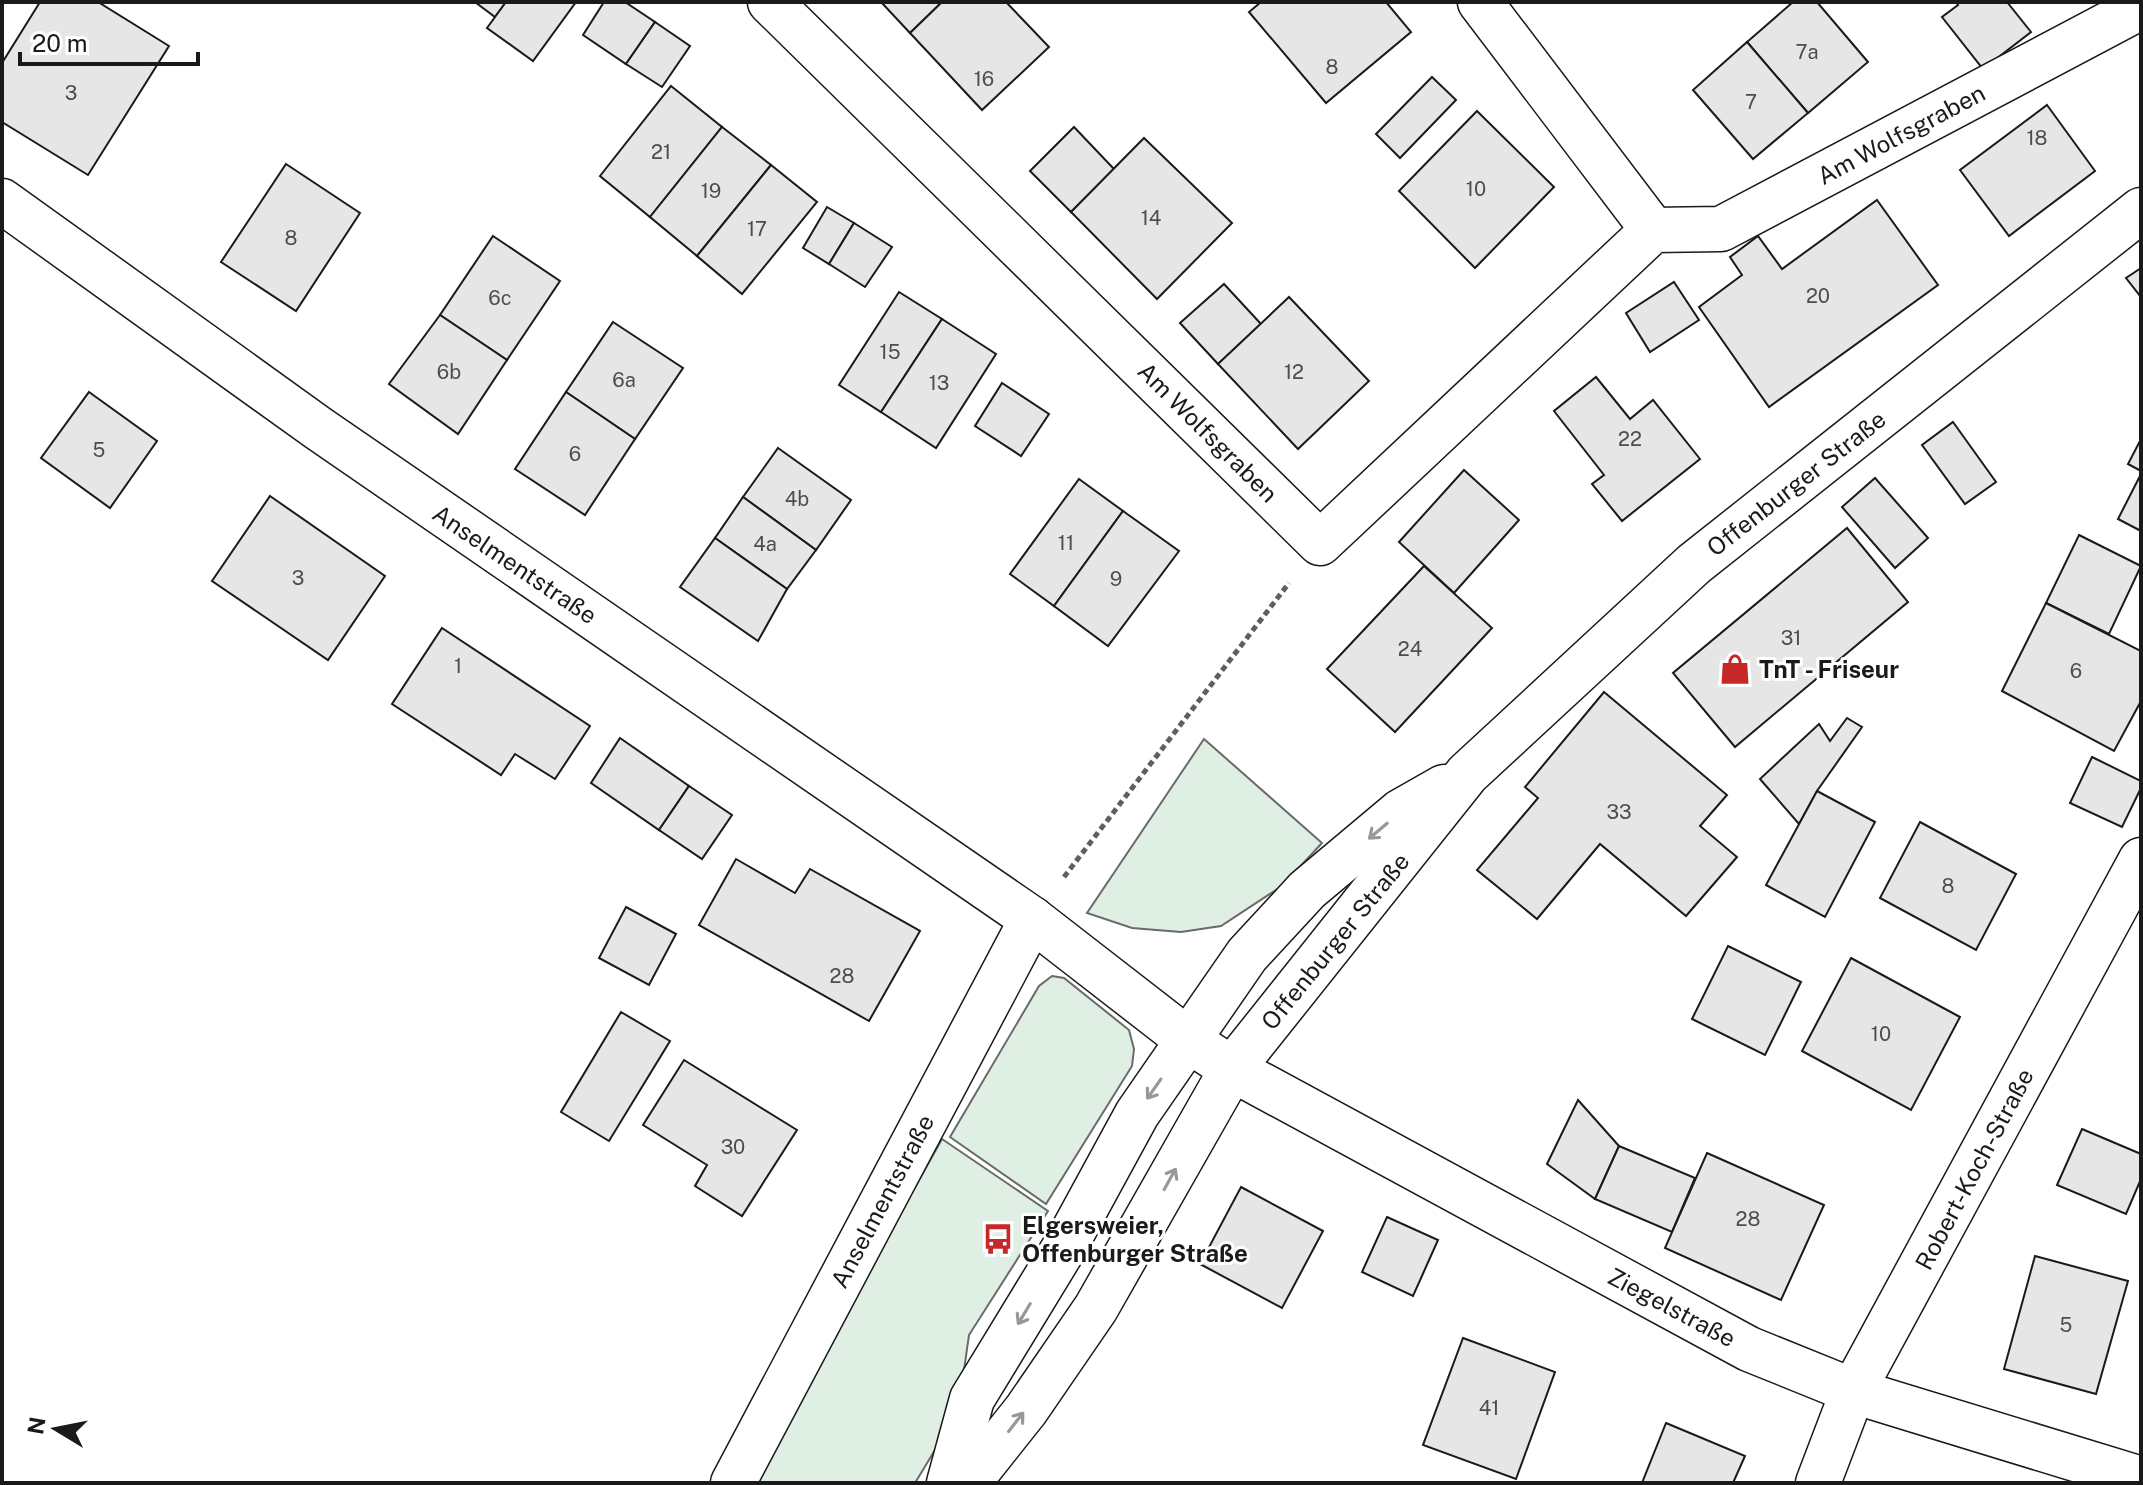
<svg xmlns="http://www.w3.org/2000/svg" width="2143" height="1485" font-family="'Public Sans',sans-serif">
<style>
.green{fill:#e0efe3;stroke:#6a6a6a;stroke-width:2}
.building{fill:#e6e6e6;stroke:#1a1a1a;stroke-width:2}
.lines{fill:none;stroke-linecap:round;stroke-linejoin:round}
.minor-casing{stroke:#1a1a1a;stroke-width:47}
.path{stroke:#5f5f5f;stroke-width:5;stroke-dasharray:6 4;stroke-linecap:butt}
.minor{stroke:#fff;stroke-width:44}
.oneway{stroke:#989898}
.labels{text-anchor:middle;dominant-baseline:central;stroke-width:6;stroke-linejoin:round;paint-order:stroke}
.number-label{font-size:20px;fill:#4d4d4d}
.street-label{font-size:24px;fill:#1a1a1a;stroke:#fff}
.poi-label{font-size:24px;font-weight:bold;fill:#1a1a1a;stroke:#fff;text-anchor:start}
</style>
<rect width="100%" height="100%" fill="#fff"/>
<!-- green -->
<g class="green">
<polygon points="1204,739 1322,843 1282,886 1221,926 1181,932 1132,928 1087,913"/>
<polygon points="1052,976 1064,978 1129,1030 1134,1049 1132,1066 1046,1204 950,1137 1039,986"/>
<polygon points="942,1139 1048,1211 969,1335 958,1412 915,1483 749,1483"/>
</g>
<!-- building -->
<g class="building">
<polygon points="40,2 98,2 169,46 88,175 2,122 2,63"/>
<polygon points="475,2 506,2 495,17"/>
<polygon points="506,2 576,2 533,61 487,28"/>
<polygon points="604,2 625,2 655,22 626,64 583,35"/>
<polygon points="881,2 942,2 910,33"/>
<polygon points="942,2 1006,2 1049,47 982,110 910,33"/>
<polygon points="1261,2 1386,2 1411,32 1326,103 1249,12"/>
<polygon points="1793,2 1817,2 1868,62 1808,113 1747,42"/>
<polygon points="1956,2 2007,2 2031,32 1983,69 1942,17 1958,5"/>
<polygon points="655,22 690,46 662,87 626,64"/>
<polygon points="1747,42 1808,113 1753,159 1693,90"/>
<polygon points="1432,77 1456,100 1400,158 1376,134"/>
<polygon points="671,86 722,127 650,217 600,176"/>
<polygon points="2047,105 2095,171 2009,236 1960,170"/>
<polygon points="1477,111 1554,187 1475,268 1399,191"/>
<polygon points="722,127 771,165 697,256 650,217"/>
<polygon points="1074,127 1114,169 1071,212 1030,171"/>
<polygon points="1144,138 1232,223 1157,299 1071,212"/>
<polygon points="286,164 360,213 296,311 221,262"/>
<polygon points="771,165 817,202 742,294 697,256"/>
<polygon points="1877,200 1938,285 1769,407 1699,307 1742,275 1730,257 1758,236 1782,269"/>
<polygon points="827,207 854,223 829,264 803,248"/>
<polygon points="854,223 892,247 865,287 829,264"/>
<polygon points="493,236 560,281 507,360 440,315"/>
<polygon points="2141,268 2141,297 2126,278"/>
<polygon points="1674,282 1699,320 1650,352 1626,313"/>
<polygon points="1224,284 1261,324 1218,364 1180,323"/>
<polygon points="899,292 942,319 881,412 839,385"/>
<polygon points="1289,297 1369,381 1298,449 1218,364"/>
<polygon points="440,315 507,360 458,434 389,384"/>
<polygon points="942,319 996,354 936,448 881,412"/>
<polygon points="613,322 683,368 635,439 566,392"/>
<polygon points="1596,377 1630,419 1653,400 1700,459 1622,521 1592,484 1604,475 1554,411"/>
<polygon points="1002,383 1049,414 1021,456 975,426"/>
<polygon points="89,392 157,441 110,508 41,458"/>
<polygon points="566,392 635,439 585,515 515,469"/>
<polygon points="1953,422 1996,482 1965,504 1922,445"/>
<polygon points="2141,439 2141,471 2128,464"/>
<polygon points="778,448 851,500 816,550 743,497"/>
<polygon points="1464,470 1519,520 1454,593 1399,542"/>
<polygon points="2141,474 2141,531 2118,519"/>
<polygon points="1875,478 1928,538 1895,568 1842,507"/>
<polygon points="1079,479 1123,511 1054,606 1010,574"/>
<polygon points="270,496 385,576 328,660 212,581"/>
<polygon points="743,497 816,550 787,589 715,538"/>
<polygon points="1123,511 1179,551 1108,646 1054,606"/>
<polygon points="1847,528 1908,602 1735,747 1673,673"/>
<polygon points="2079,535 2141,566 2109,634 2046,603"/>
<polygon points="715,538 787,589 758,641 680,587"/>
<polygon points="1424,566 1492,628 1395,732 1327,669"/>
<polygon points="2046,603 2141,651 2141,701 2114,751 2002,691"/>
<polygon points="442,628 590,726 555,779 515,754 501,775 392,704"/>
<polygon points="1604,692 1727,795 1700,826 1737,857 1686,916 1600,844 1537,919 1477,870 1538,798 1525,787"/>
<polygon points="1847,718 1862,727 1817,791 1799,824 1760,779 1819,724 1830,741"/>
<polygon points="620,738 689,786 659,830 591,783"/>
<polygon points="2092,757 2141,781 2141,788 2122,827 2070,803"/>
<polygon points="689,786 732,815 702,859 659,830"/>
<polygon points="1817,791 1875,822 1825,917 1766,885"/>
<polygon points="1920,822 2016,874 1976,950 1880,898"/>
<polygon points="736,859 795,893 810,869 920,931 869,1021 699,925"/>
<polygon points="626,907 676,934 649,985 599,958"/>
<polygon points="1728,946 1801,982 1765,1055 1692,1019"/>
<polygon points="1851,958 1960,1017 1911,1110 1802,1051"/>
<polygon points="621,1012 670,1041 609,1141 561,1112"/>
<polygon points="684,1060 797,1130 742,1216 695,1186 707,1165 643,1125"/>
<polygon points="1578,1100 1619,1146 1595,1199 1547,1164"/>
<polygon points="2082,1129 2141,1154 2141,1179 2126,1214 2057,1185"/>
<polygon points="1619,1146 1695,1178 1672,1232 1595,1199"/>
<polygon points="1707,1153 1824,1205 1781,1300 1665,1248"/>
<polygon points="1241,1187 1323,1231 1282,1308 1200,1264"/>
<polygon points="1387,1217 1438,1240 1413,1296 1362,1272"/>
<polygon points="2035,1256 2128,1281 2096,1394 2004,1369"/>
<polygon points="1463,1338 1555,1372 1516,1479 1423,1445"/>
<polygon points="1666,1423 1745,1456 1733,1483 1642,1483"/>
</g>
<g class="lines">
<defs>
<g id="minor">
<polyline points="770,2 1320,543 1653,230 1721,229 2141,7"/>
<polyline points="1480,2 1653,230"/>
<polyline points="2,201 318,428 1032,919 1188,1040 1232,1069 1749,1349 1853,1391 2141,1479"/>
<polyline points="733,1483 1032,919"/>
<polyline points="949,1483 972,1399 1064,1248 1137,1114 1247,955 1307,890 1400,812 1444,787"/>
<polyline points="968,1483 1026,1410 1096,1308 1232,1069 1467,774 1694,564 2141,210"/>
<polyline points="1818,1483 1853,1391 2141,860"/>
</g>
</defs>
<!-- minor casing -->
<use href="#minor" class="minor-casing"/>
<!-- path -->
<polyline class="path" points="1064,877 1289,583"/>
<!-- minor -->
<use href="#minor" class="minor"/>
</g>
<!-- one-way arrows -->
<defs><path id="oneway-shaft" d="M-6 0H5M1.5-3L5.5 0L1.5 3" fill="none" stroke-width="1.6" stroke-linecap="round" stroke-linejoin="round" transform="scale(2)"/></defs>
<g class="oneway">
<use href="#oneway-shaft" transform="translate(1378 831) rotate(140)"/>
<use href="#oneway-shaft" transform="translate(1154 1089) rotate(125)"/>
<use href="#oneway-shaft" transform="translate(1170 1179) rotate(-61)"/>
<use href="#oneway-shaft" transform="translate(1024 1314) rotate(121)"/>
<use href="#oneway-shaft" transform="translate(1016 1422) rotate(-52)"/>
</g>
<!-- icons -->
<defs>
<symbol id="shop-bare" viewBox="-9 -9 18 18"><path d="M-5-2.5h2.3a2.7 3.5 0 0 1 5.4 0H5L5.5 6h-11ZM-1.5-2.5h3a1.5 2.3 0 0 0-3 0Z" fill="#c62828" stroke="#fff" stroke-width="2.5" paint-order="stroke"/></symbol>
<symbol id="bus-bare" viewBox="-9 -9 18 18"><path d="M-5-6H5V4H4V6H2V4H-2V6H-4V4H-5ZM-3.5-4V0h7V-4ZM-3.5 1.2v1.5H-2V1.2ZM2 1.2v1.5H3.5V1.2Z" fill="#c62828" stroke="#fff" stroke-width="2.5" paint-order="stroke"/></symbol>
</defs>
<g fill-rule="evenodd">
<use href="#shop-bare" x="1713" y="647" width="44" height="44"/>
<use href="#bus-bare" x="976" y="1217" width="44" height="44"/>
</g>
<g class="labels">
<!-- number labels -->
<g class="number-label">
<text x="1807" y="52">7a</text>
<text x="1332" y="67">8</text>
<text x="984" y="79">16</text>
<text x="71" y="93">3</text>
<text x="1751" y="102">7</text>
<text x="2037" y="138">18</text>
<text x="661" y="152">21</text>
<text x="1476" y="189">10</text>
<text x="711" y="191">19</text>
<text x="1151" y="218">14</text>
<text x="757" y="229">17</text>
<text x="291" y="238">8</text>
<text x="1818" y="296">20</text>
<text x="500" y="298">6c</text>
<text x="890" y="352">15</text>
<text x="449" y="372">6b</text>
<text x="1294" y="372">12</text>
<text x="624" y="380">6a</text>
<text x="939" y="383">13</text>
<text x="1630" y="439">22</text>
<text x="99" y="450">5</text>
<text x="575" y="454">6</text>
<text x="797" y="499">4b</text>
<text x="1066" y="543">11</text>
<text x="765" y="544">4a</text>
<text x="298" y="578">3</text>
<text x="1116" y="579">9</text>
<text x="1791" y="638">31</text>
<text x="1410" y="649">24</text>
<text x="458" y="666">1</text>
<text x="2076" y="671">6</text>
<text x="1619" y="812">33</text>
<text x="1948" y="886">8</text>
<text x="842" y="976">28</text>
<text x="1881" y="1034">10</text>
<text x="733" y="1147">30</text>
<text x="1748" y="1219">28</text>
<text x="2066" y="1325">5</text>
<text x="1489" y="1408">41</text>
</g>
<!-- street labels -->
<g class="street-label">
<text transform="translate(1901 134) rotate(-28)">Am Wolfsgraben</text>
<text transform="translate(1208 432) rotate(45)">Am Wolfsgraben</text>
<text transform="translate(1796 483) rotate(-38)">Offenburger Straße</text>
<text transform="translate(515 564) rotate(34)">Anselmentstraße</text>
<text transform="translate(1335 941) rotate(-51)">Offenburger Straße</text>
<text transform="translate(1974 1169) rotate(-62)">Robert-Koch-Straße</text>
<text transform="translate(882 1201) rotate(-62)">Anselmentstraße</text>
<text transform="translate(1672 1307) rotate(28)">Ziegelstraße</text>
</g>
<!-- poi labels -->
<g class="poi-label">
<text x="1759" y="669">TnT - Friseur</text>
<text x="1022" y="1225">Elgersweier,<tspan x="1022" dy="28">Offenburger Straße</tspan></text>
</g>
</g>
<!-- border -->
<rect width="2143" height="1485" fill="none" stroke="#1a1a1a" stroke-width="8"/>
<!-- north arrow -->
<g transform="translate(56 1429) rotate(280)" stroke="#ffffff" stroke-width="6" paint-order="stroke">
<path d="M0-6L14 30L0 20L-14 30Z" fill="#1a1a1a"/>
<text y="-12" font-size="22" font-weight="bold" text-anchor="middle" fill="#1a1a1a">N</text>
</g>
<!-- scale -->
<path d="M20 52v12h178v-12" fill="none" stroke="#1a1a1a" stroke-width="4"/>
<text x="32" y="52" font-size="24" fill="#1a1a1a" stroke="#ffffff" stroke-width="6" paint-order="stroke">20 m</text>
</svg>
